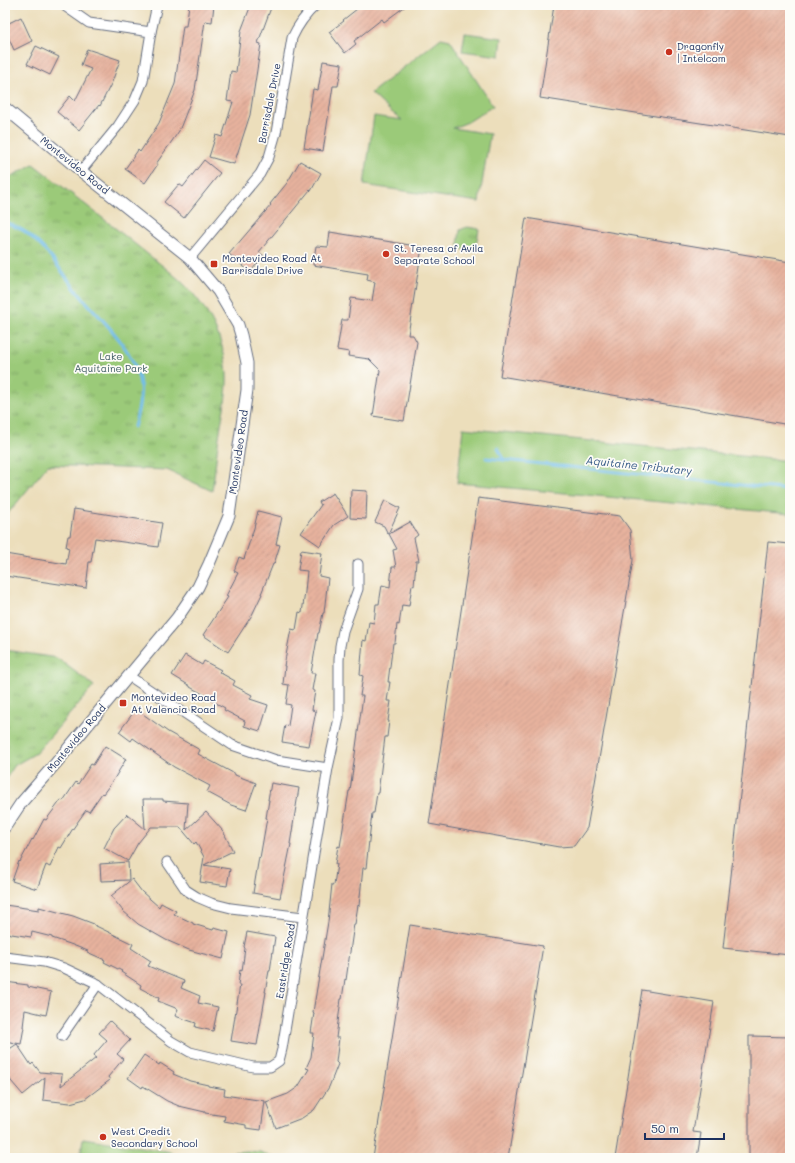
<svg xmlns="http://www.w3.org/2000/svg" width="795" height="1163" font-family="Mali,sans-serif">
<style>
.grass{fill:#9bca79;stroke:#5b7c6c}
.park{fill:url(#park-tufts);stroke:#5b7c6c}
.lines{fill:none;stroke-linecap:round;stroke-linejoin:round}
.stream{stroke:#71bdeb;stroke-width:3}
.building{fill:url(#building-hatch)}
.minor-casing{stroke:#646c7f;stroke-width:11}
.tertiary-casing{stroke:#646c7f;stroke-width:13}
.minor{stroke:#fff;stroke-width:9}
.tertiary{stroke:#fff;stroke-width:11}
.poi-dot{fill:#c8321e;stroke:#fdfcf7;stroke-width:1.5}
.labels{text-anchor:middle;dominant-baseline:central;stroke-width:3.5;stroke-linejoin:round;paint-order:stroke}
.poi-label{font-size:10px;fill:#1b2f5e;stroke:#fdfcf7;text-anchor:start}
.street-label{font-size:10px;fill:#1b2f5e;stroke:#fdfcf7}
.park-label{font-size:10px;fill:#415e66;stroke:#fdfcf7}
.water-label{font-size:11px;font-style:italic;fill:#355a88;stroke:#fdfcf7}
</style>
<defs>
<pattern id="park-tufts" width="24" height="20" patternUnits="userSpaceOnUse"><rect width="24" height="20" fill="#9bca79"/><path d="M3 7l-1-3M5 7V3M7 7l1-3M15 17l-1-3M17 17v-4M19 17l1-3" fill="none" stroke="#7ea466"/></pattern>
<pattern id="building-hatch" width="6" height="6" patternUnits="userSpaceOnUse"><rect width="6" height="6" fill="#e7b29e"/><path d="M-1 1l2-2M0 6l6-6M5 7l2-2" fill="none" stroke="#c6998a"/></pattern>
</defs>
<rect width="100%" height="100%" fill="#fdfcf7"/>
<filter id="ink" filterUnits="userSpaceOnUse"><feTurbulence type="fractalNoise" baseFrequency=".025" numOctaves="2"/><feDisplacementMap in="SourceGraphic" scale="8" xChannelSelector="R" yChannelSelector="G"/><feConvolveMatrix kernelMatrix="1 2 1 2 8 2 1 2 1" color-interpolation-filters="sRGB"/></filter>
<filter id="wash" filterUnits="userSpaceOnUse"><feTurbulence type="fractalNoise" baseFrequency=".012" numOctaves="4" result="noise"/><feDisplacementMap in="SourceGraphic" scale="16" xChannelSelector="R" yChannelSelector="G"/><feGaussianBlur stdDeviation="0.9" result="paint"/><feColorMatrix in="noise" values="0 0 0 0 0 0 0 0 0 0 0 0 0 0 0 0 0 1.4 0 .05"/><feComposite in="paint" operator="in"/></filter>
<g filter="url(#wash)">
<rect width="100%" height="100%" fill="#ecdebb"/>
<!-- grass -->
<g class="grass">
<polygon points="465,33 502,38 500,56 462,51"/>
<polygon points="441,38 450,40 493,106 468,122 453,128 490,134 479,202 364,185 374,116 402,120 389,110 371,93"/>
<polygon points="463,428 790,461 790,514 457,483"/>
<polygon points="83,1138 172,1152 171,1158 80,1158"/>
<polygon points="248,1151 260,1152 275,1158 220,1158 233,1152"/>
</g>
<!-- park -->
<g class="park">
<path d="M33 164C71 193 108 222 145 252 164 267 185 282 199 301 215 322 225 347 227 374 228 395 222 416 219 437 216 455 215 473 212 491L167 470 48 465 5 517V180Z"/>
<polygon points="467,227 479,229 475,251 463,250 458,245 460,230"/>
<polygon points="5,650 57,658 94,686 36,753 15,765 5,780"/>
</g>
<g class="lines">
<!-- stream -->
<g class="stream">
<path d="M5 222C13 226 23 229 29 235 48 250 61 271 76 290 97 316 132 345 139 379 143 392 138 413 134 427"/>
<polyline points="498,448 504,460"/>
<polyline points="486,458 790,490"/>
</g>
</g>
<g id="blocks">
<!-- building -->
<g class="building">
<polygon points="189,5 214,5 212,22 205,21 195,90 179,131 156,164 158,164 145,183 125,169 138,150 140,152 159,123 175,84 183,26 186,26"/>
<polygon points="251,5 272,5 258,43 261,44 250,115 234,164 209,157 216,135 222,137 233,102 227,101 231,71 236,72 241,31"/>
<polygon points="362,5 407,5 384,22 382,19 354,41 356,44 345,53 329,32 344,21 343,20"/>
<polygon points="554,5 790,5 790,137 540,98"/>
<polygon points="21,17 32,41 14,50 5,30 5,25"/>
<polygon points="36,46 59,57 50,75 27,64"/>
<polygon points="87,49 120,60 112,82 100,106 99,105 79,130 57,112 70,96 75,101 91,69 81,65"/>
<polygon points="323,61 342,64 338,86 333,86 323,151 304,148 313,89 318,90"/>
<polygon points="204,160 220,173 184,218 164,202 179,184 183,187"/>
<polygon points="300,161 321,173 311,191 310,190 259,252 264,256 250,272 229,254 271,205 270,204 287,183"/>
<polygon points="526,218 790,262 790,425 500,376"/>
<polygon points="330,232 422,247 408,335 413,335 417,342 404,421 373,416 380,370 369,359 348,356 349,352 337,350 342,320 348,320 351,298 372,301 375,282 367,280 368,274 313,265 316,246 328,247"/>
<polygon points="351,490 367,491 366,519 350,518"/>
<polygon points="333,493 348,516 334,525 320,546 301,533 321,505 319,502"/>
<polygon points="478,498 620,516 630,530 633,560 592,800 587,828 574,846 559,847 429,824"/>
<polygon points="385,500 400,508 388,534 384,526 375,522"/>
<polygon points="74,509 162,523 158,547 95,538 91,562 89,562 86,588 5,576 5,554 66,564 69,548 66,547 68,536 70,536"/>
<polygon points="258,511 282,517 276,544 280,545 274,564 273,564 261,594 262,594 252,615 228,652 203,635 228,597 226,596 238,573 234,571 239,557 244,559 254,528"/>
<polygon points="410,522 418,535 414,538 419,561 416,561 414,586 412,585 409,606 402,605 399,625 397,624 395,643 393,643 388,682 390,682 387,701 391,701 388,721 389,721 387,737 385,737 378,793 377,793 374,813 372,813 366,868 363,868 359,906 358,905 355,924 354,924 346,980 345,979 342,999 341,999 336,1038 339,1038 336,1062 338,1064 329,1087 314,1110 302,1118 276,1128 266,1102 288,1094 298,1087 309,1069 306,1068 311,1057 314,1033 311,1033 314,1013 313,1012 328,922 332,884 334,885 337,864 335,864 338,846 340,847 349,791 350,791 363,696 360,696 363,676 360,675 363,640 366,641 369,622 374,623 376,604 379,604 382,585 390,587 392,567 396,567 393,550 397,549 389,534"/>
<polygon points="768,542 790,544 790,955 723,948"/>
<polygon points="301,550 322,553 319,576 328,578 324,613 323,613 319,633 318,633 311,673 315,673 312,690 315,691 312,710 316,711 309,746 282,742 285,725 288,726 291,705 286,704 289,685 283,684 285,666 284,666 291,629 296,630 299,612 302,613 305,592 307,571 298,570"/>
<polygon points="185,655 202,665 204,661 221,670 219,672 235,681 233,685 252,695 250,699 268,705 260,731 244,726 245,721 224,710 225,708 207,698 208,697 190,687 190,686 172,675"/>
<polygon points="136,709 168,732 200,750 198,754 235,774 235,775 256,783 246,810 231,805 207,792 210,786 174,767 133,738 131,741 119,732"/>
<polygon points="105,746 126,759 114,779 103,794 102,793 89,812 86,810 72,830 61,848 59,847 50,867 46,865 37,889 12,881 19,861 20,862 32,839 33,840 44,819 46,820 61,800 63,801 76,782 78,784 91,764 93,765"/>
<polygon points="271,783 299,788 290,844 291,844 280,898 253,893 259,857 260,858 267,818 266,818 269,800 268,800"/>
<polygon points="143,799 163,799 163,801 188,803 186,830 206,812 223,831 233,851 204,865 230,869 227,886 200,882 204,857 196,842 194,844 180,827 151,827 138,843 128,861 104,848 114,828 127,814 145,829"/>
<polygon points="128,862 129,880 101,881 100,864"/>
<polygon points="132,879 142,892 159,907 161,903 176,911 174,914 193,923 193,924 213,930 214,928 229,932 223,959 189,950 166,940 138,924 123,911 111,896"/>
<polygon points="5,905 39,910 39,907 73,916 94,924 94,925 133,944 131,948 151,961 148,966 184,981 181,988 200,996 198,1003 218,1007 213,1031 195,1027 196,1023 175,1016 178,1009 158,1001 159,998 140,988 141,985 121,972 122,971 104,962 105,960 87,952 88,951 70,944 52,938 52,937 32,932 31,937 5,933"/>
<polygon points="410,925 543,946 508,1158 373,1158"/>
<polygon points="247,932 275,937 270,971 269,971 265,992 266,992 257,1045 231,1041 240,985 238,985 240,970 242,971 245,948 244,947"/>
<polygon points="5,982 28,985 28,987 51,992 46,1015 25,1010 23,1027 24,1027 21,1044 5,1041"/>
<polygon points="642,990 714,1002 693,1132 701,1133 697,1158 615,1158"/>
<polygon points="110,1021 130,1040 117,1054 123,1059 108,1077 110,1080 85,1099 70,1103 43,1100 45,1077 23,1095 11,1081 5,1071 5,1052 17,1044 31,1065 33,1063 40,1072 62,1074 61,1086 96,1058 93,1056 107,1040 99,1033"/>
<polygon points="749,1036 790,1037 790,1158 749,1158"/>
<polygon points="144,1055 159,1065 160,1063 174,1072 173,1074 190,1081 208,1085 208,1086 225,1089 224,1095 265,1101 261,1130 246,1128 246,1125 224,1121 225,1116 205,1113 205,1112 179,1106 167,1101 143,1086 142,1088 128,1078"/>
</g>
</g>
</g>
<g filter="url(#ink)">
<use href="#blocks" fill-opacity="0" stroke="#646c7f" stroke-width="1"/>
<g class="lines">
<defs>
<g id="minor">
<polyline points="66,7 89,23 151,32"/>
<polyline points="81,171 118,126 135,100 143,81 151,32 157,5"/>
<path d="M190 258 260 174 269 157 276 133 292 38C298 25 305 15 316 5"/>
<polyline points="129,676 232,745 276,760 328,768"/>
<polyline points="167,862 186,890 197,897 211,903 231,908 303,917"/>
<polyline points="5,957 44,962 64,968 98,984 171,1041 190,1052 253,1067 270,1067 279,1061 282,1049 328,768 339,718 339,660 340,646 343,631 358,589 358,564"/>
<polyline points="62,1036 98,984"/>
</g>
<polyline id="tertiary" points="5,108 81,171 190,258 218,291 238,325 241,335 247,363 247,390 229,516 209,564 198,587 177,618 56,763 21,803 5,827"/>
</defs>
<!-- minor casing -->
<use href="#minor" class="minor-casing"/>
<!-- tertiary casing -->
<use href="#tertiary" class="tertiary-casing"/>
<!-- minor -->
<use href="#minor" class="minor"/>
<!-- tertiary -->
<use href="#tertiary" class="tertiary"/>
</g>
</g>
<!-- markers -->
<g class="poi-dot">
<circle cx="669" cy="52" r="4"/>
<circle cx="386" cy="254" r="4"/>
<rect x="210" y="260" width="8" height="8" rx="2"/>
<rect x="119" y="699" width="8" height="8" rx="2"/>
<circle cx="103" cy="1137" r="4"/>
</g>
<g class="labels">
<!-- poi labels -->
<g class="poi-label">
<text x="677" y="46">Dragonfly<tspan x="677" dy="12">| Intelcom</tspan></text>
<text x="394" y="248">St. Teresa of Avila<tspan x="394" dy="12">Separate School</tspan></text>
<text x="222" y="258">Montevideo Road At<tspan x="222" dy="12">Barrisdale Drive</tspan></text>
<text x="131" y="697">Montevideo Road<tspan x="131" dy="12">At Valencia Road</tspan></text>
<text x="111" y="1131">West Credit<tspan x="111" dy="12">Secondary School</tspan></text>
</g>
<!-- street labels -->
<g class="street-label">
<text transform="translate(269 103) rotate(-79)">Barrisdale Drive</text>
<text transform="translate(75 165) rotate(39)">Montevideo Road</text>
<text transform="translate(238 452) rotate(-82)">Montevideo Road</text>
<text transform="translate(76 738) rotate(-50)">Montevideo Road</text>
<text transform="translate(285 961) rotate(-81)">Eastridge Road</text>
</g>
<!-- park labels -->
<g class="park-label">
<text x="111" y="356">Lake<tspan x="111" dy="12">Aquitaine Park</tspan></text>
</g>
<!-- water labels -->
<g class="water-label">
<text transform="translate(639 465) rotate(6)">Aquitaine Tributary</text>
</g>
</g>
<!-- margin -->
<rect width="795" height="1163" fill="none" stroke="#fdfcf7" stroke-width="20"/>
<!-- scale -->
<path d="M645 1133v6h79v-6" fill="none" stroke="#1b2f5e" stroke-width="2"/>
<text x="651" y="1133" font-size="12" fill="#1b2f5e" stroke="#fdfcf7" stroke-width="3" paint-order="stroke">50 m</text>
</svg>
